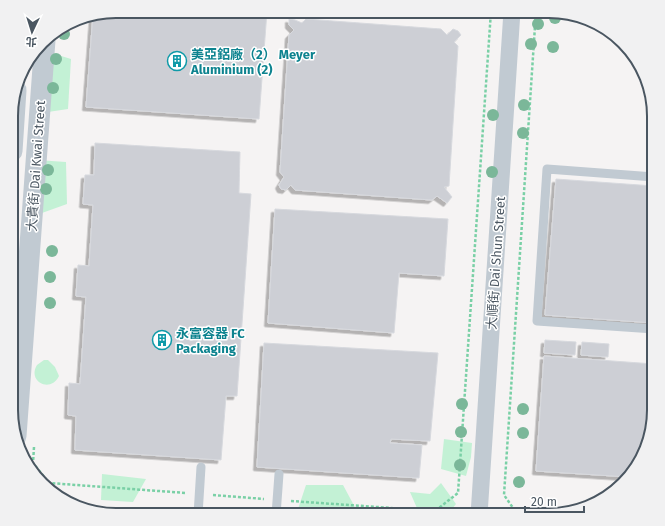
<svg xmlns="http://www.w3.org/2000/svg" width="665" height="526" font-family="'Fira Sans','Noto Sans TC',sans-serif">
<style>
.green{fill:#c3f1d5}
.building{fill:#cdcfd5;stroke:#d7d9de;filter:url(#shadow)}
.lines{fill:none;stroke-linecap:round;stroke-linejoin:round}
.path{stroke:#7ad0a6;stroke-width:2.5;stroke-dasharray:3 2;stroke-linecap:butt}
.service{stroke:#c1cad2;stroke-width:9}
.minor{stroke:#c1cad2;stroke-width:17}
.tertiary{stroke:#c1cad2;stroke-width:21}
.tree{fill:#7bb799}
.labels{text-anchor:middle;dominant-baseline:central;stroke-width:3;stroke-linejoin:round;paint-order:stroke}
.culture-label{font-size:13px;font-weight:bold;fill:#0d838f;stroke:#fff;text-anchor:start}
.street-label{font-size:13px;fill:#4a5661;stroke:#fff}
.rim{fill:none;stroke:#4a5661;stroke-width:2}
</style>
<defs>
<filter id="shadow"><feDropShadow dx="-3.5" dy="3.5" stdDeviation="0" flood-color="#0004"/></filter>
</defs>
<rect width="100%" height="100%" fill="#f5f3f3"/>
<!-- green -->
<g class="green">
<polygon points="42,50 71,59 68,109 48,112"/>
<polygon points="37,160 66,162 67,204 42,213"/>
<path d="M44 360H48L55 367 59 376C50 394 27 381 37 365Z"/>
<polygon points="444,439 472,443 471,457 466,476 441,469"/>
<polygon points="102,474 146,479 133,502 101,500"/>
<polygon points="441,483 456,504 447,515 420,515 410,492 430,494"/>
<path d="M306 485H343L357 511C346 518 338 515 327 511 317 516 308 515 297 512Z"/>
</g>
<!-- building -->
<g class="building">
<polygon points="116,11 267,11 259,119 86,107 93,15"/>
<polygon points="289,19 295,20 302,23 306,19 441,29 447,35 453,29 458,31 461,35 454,42 458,46 449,186 444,187 452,197 447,203 437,196 432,200 295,190 291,185 286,190 281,189 279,185 284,177 280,172 289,35 294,30 289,25"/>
<polygon points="95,143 240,152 239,193 251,194 237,396 226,396 221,460 75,450 76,416 68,415 69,383 80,384 86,297 76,296 78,265 89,266 93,205 83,204 85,175 94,175"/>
<polygon points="556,179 654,186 654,323 545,315"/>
<polygon points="275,209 448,219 444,276 399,273 394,333 268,323"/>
<polygon points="545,340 576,342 575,355 544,353"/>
<polygon points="582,342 609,344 608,357 581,355"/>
<polygon points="264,343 438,353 430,441 391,439 390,443 422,445 419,478 257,467"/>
<polygon points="544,356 654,364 654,417 646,450 629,477 536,471"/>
</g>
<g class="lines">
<!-- path -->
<g class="path">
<polyline points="34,447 33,463 49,483 186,493"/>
<polyline points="27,463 33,463"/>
<polyline points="49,490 49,483"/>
<polyline points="213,495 264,499"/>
<polyline points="291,501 435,511 458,493 491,11"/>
<polyline points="518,515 504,495 536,11"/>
</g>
<!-- service -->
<g class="service">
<polyline points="654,329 537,321 547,169 654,177"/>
<polyline points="198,515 201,467"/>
<polyline points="276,515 279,474"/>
</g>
<!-- minor -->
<polyline class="minor" points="479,515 512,11"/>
<!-- tertiary -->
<g class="tertiary">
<polyline points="12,151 16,90"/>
<polyline points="16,436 45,40"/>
</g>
</g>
<!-- trees -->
<g class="tree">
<circle cx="555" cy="18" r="6"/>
<circle cx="538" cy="24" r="6"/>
<circle cx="64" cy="34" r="6"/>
<circle cx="531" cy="44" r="6"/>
<circle cx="553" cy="47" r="6"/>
<circle cx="56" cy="59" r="6"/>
<circle cx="53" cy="88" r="6"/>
<circle cx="524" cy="105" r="6"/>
<circle cx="493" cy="115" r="6"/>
<circle cx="523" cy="133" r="6"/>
<circle cx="48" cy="170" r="6"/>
<circle cx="492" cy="172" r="6"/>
<circle cx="46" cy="189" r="6"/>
<circle cx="52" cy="251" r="6"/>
<circle cx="50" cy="277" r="6"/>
<circle cx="50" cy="303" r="6"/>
<circle cx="462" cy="404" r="6"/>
<circle cx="523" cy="409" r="6"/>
<circle cx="461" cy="432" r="6"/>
<circle cx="523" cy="433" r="6"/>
<circle cx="460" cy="465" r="6"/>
<circle cx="519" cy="482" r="6"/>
</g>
<!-- icons -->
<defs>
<symbol id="building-ring" viewBox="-11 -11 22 22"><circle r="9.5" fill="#fff" stroke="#0f9aa8" stroke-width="1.5"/><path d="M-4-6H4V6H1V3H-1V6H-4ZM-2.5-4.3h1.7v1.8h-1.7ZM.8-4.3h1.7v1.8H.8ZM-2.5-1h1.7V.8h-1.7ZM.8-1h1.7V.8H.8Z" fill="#0f9aa8"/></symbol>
</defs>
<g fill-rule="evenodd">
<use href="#building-ring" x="166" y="50" width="22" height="22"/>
<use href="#building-ring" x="151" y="329" width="22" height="22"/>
</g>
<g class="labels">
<!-- culture labels -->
<g class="culture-label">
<text x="191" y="54">美亞鋁廠（2） Meyer<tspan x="191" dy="15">Aluminium (2)</tspan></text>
<text x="176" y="333">永富容器 FC<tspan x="176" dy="15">Packaging</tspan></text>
</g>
<!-- street labels -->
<g class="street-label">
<text transform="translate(36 166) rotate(-86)">大貴街 Dai Kwai Street</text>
<text transform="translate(496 263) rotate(-86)">大順街 Dai Shun Street</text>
</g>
</g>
<!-- crop -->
<path d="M0 0H665V526H0ZM116 18H549A98 98 0 0 1 647 116V410A98 98 0 0 1 549 508H116A98 98 0 0 1 18 410V116A98 98 0 0 1 116 18Z" fill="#f1f1f2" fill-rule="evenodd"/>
<path class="rim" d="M116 18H549A98 98 0 0 1 647 116V410A98 98 0 0 1 549 508H116A98 98 0 0 1 18 410V116A98 98 0 0 1 116 18Z"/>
<!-- north arrow -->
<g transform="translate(32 32) rotate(184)" stroke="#ffffff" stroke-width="3" paint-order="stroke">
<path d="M0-3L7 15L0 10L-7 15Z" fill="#4a5661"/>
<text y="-6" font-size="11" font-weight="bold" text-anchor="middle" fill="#4a5661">北</text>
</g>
<!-- scale -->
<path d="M525 506v6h59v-6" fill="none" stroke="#4a5661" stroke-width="2"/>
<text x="531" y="506" font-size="12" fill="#4a5661" stroke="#ffffff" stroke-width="3" paint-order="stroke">20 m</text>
</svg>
